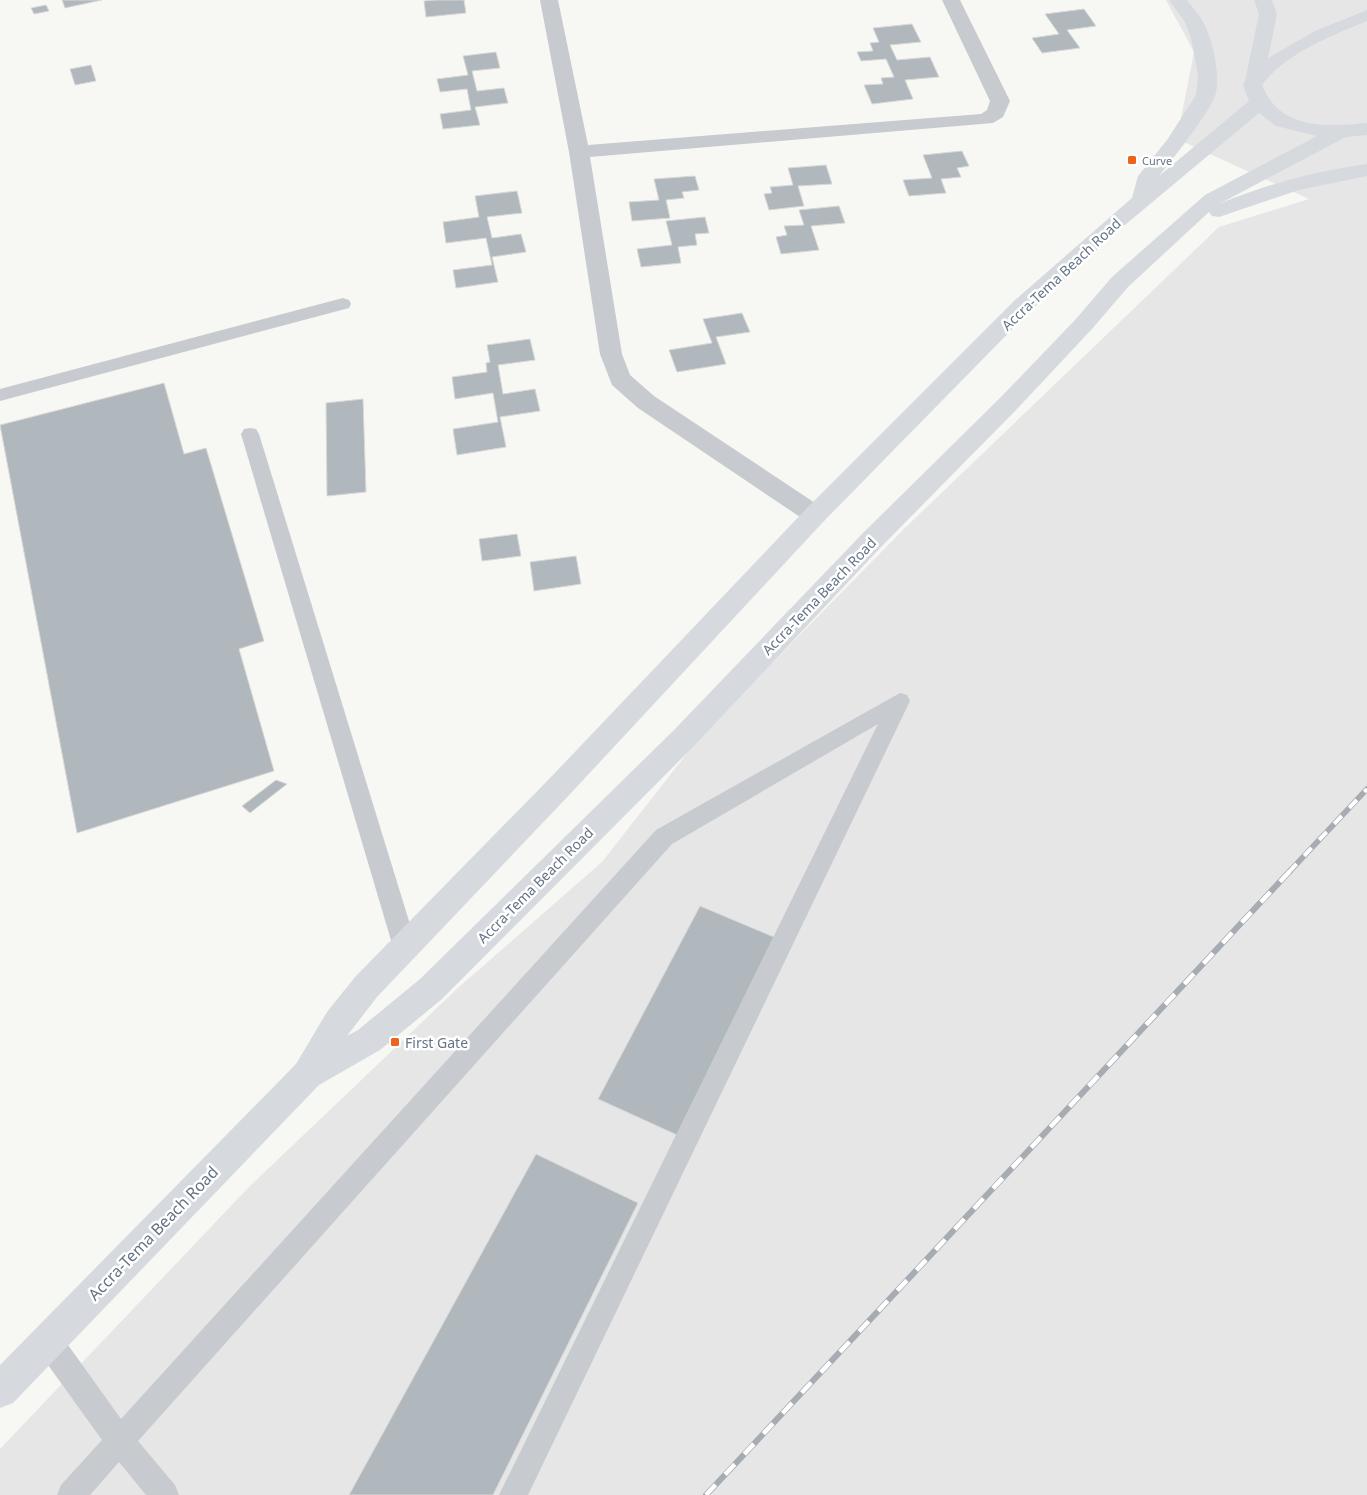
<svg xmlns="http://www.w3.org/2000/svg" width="1367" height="1495" font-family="'Noto Sans',sans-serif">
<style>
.built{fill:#e5e6e5}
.building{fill:#b0b7bd;stroke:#d9d9d6}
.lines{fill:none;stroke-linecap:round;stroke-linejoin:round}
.service{fill:#c7cace;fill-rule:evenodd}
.minor{fill:#c7cace;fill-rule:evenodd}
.primary{fill:#d6dadf;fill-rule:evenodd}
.rail-far1-casing{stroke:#a7acb3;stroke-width:5.5}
.rail-casing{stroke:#a7acb3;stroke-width:6}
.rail-far1{stroke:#fff;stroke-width:4;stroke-dasharray:11;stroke-linecap:butt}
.rail{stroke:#fff;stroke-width:4.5;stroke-dasharray:14;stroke-linecap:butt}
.poi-dot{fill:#ee621d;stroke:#fff;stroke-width:2}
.labels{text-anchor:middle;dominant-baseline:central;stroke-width:5;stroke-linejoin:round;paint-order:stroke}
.far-poi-label{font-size:11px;fill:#647487;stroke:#fff;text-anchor:start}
.street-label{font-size:14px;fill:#647487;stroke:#fff}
.poi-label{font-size:14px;fill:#647487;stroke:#fff;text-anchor:start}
.near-street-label{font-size:16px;fill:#647487;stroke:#fff}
</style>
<rect width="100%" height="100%" fill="#f7f7f4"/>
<!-- built -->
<polygon class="built" points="1166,0 1367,0 1367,1495 0,1495 0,1449 248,1188 459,987 602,862 703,733 906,527 1219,227 1309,199 1177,139 1194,52"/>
<!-- building -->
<g class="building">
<polygon points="62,0 102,0 65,8"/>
<polygon points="436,0 464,0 466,13 426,17 424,1"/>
<polygon points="46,5 49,11 34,14 31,8"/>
<polygon points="1084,9 1096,26 1067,30 1080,48 1042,53 1032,38 1059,34 1045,14"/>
<polygon points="912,24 921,42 890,45 897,60 930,57 939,77 905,80 913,99 872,104 864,85 883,84 881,78 894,77 886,59 861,61 857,52 873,51 870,43 879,42 873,28"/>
<polygon points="496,52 500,68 472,71 477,91 504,88 508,103 475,107 480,125 443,129 440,114 471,110 467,89 440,92 437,79 468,75 463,56"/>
<polygon points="91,65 96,81 75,85 70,69"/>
<polygon points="962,151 969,166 957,168 961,177 941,179 946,193 909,196 903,180 932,178 923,155"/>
<polygon points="826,165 832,184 798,186 804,206 769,210 764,194 772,193 770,187 793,185 788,168"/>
<polygon points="695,176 699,190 682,192 684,198 666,200 670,218 632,221 629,202 659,200 654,179"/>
<polygon points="517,191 522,213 487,217 492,238 521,234 526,252 492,257 498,282 456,288 453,270 492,265 486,238 446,243 443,222 479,217 475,196"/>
<polygon points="839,206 845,223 811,226 819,250 781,254 776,237 787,235 784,226 804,225 799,210"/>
<polygon points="705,217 709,233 695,234 697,245 678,247 681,263 641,267 637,249 672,245 666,221"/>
<polygon points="742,313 750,332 716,337 726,364 677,372 669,350 712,343 703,319"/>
<polygon points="530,339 535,360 498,365 503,394 535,389 540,411 500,417 506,447 457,455 453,429 498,422 493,393 455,399 452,377 487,372 486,363 490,362 487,345"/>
<polygon points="164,383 184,454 206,448 264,641 239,649 274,771 77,833 0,425"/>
<polygon points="363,399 366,492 327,496 326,403"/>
<polygon points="517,534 521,556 482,561 479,539"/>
<polygon points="576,556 581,584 534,591 530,562"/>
<polygon points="276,780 287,784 250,813 242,806"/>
<polygon points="700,906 774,937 677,1135 598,1099"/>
<polygon points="536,1154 638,1203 493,1495 349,1495"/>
</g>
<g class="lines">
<!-- service -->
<g class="service">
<polygon points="343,298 349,300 351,304 349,308 0,401 0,389"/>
<polygon points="250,428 256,429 259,434 417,947 413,954 405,958 397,954 393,947 241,434 244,429"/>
<polygon points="900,693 907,695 910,701 528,1495 499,1495 878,724 672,844 138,1441 175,1485 179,1495 146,1495 119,1462 90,1495 57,1495 61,1485 102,1440 38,1351 34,1341 38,1331 48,1327 58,1331 121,1419 656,830"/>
</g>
<!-- minor -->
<polygon class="minor" points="540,0 558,0 588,145 981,114 987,110 990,101 942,0 960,0 1010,101 1003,117 993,123 590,157 622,354 630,375 654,396 824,509 827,515 824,521 815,524 806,521 638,408 612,385 600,354 569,152"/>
<!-- primary -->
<path class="primary" d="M1169 0H1187C1192 7 1199 14 1203 22 1213 40 1220 73 1216 93 1212 110 1171 161 1159 176L1249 101 1243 85 1245 81 1259 14 1254 0H1272L1277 14 1268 58 1315 31 1367 10V21C1331 36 1286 53 1262 85 1280 130 1326 127 1367 123V135L1346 137 1219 204C1267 184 1316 171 1367 164V176L1299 190 1219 217 1212 216 1209 212 1128 287 1091 330 1017 409 881 547 694 746 442 999 380 1050 319 1085 13 1403 0 1408V1365L296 1064 327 1012 355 977 552 776 806 509 1015 300 1132 198 1138 176 1167 140 1196 95 1198 76 1191 38 1185 22ZM1259 113 1276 126 1317 136 1205 195 1112 277 1075 320 1001 397 863 533 674 730 420 979 358 1030 347 1036 377 997 572 792 824 521 1031 310 1113 235Z"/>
<defs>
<polyline id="rail-far1" points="1289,872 1367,789"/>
<polyline id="rail" points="706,1495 1290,871"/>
</defs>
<!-- rail-far1 casing -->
<use href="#rail-far1" class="rail-far1-casing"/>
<!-- rail casing -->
<use href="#rail" class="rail-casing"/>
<!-- rail-far1 -->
<use href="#rail-far1" class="rail-far1"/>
<!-- rail -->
<use href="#rail" class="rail"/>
</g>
<!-- markers -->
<g class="poi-dot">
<rect x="1127" y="155" width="10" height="10" rx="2.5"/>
<rect x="390" y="1037" width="10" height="10" rx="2.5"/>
</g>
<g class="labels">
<!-- far-poi labels -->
<g class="far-poi-label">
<text x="1142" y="160">Curve</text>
</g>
<!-- street labels -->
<g class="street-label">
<text transform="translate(1061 274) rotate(-43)">Accra-Tema Beach Road</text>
<text transform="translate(819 596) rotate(-46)">Accra-Tema Beach Road</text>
<text transform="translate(535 885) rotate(-45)">Accra-Tema Beach Road</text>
</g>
<!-- poi labels -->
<g class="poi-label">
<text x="405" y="1042">First Gate</text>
</g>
<!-- near-street labels -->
<g class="near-street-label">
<text transform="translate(153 1233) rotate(-46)">Accra-Tema Beach Road</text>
</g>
</g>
</svg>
